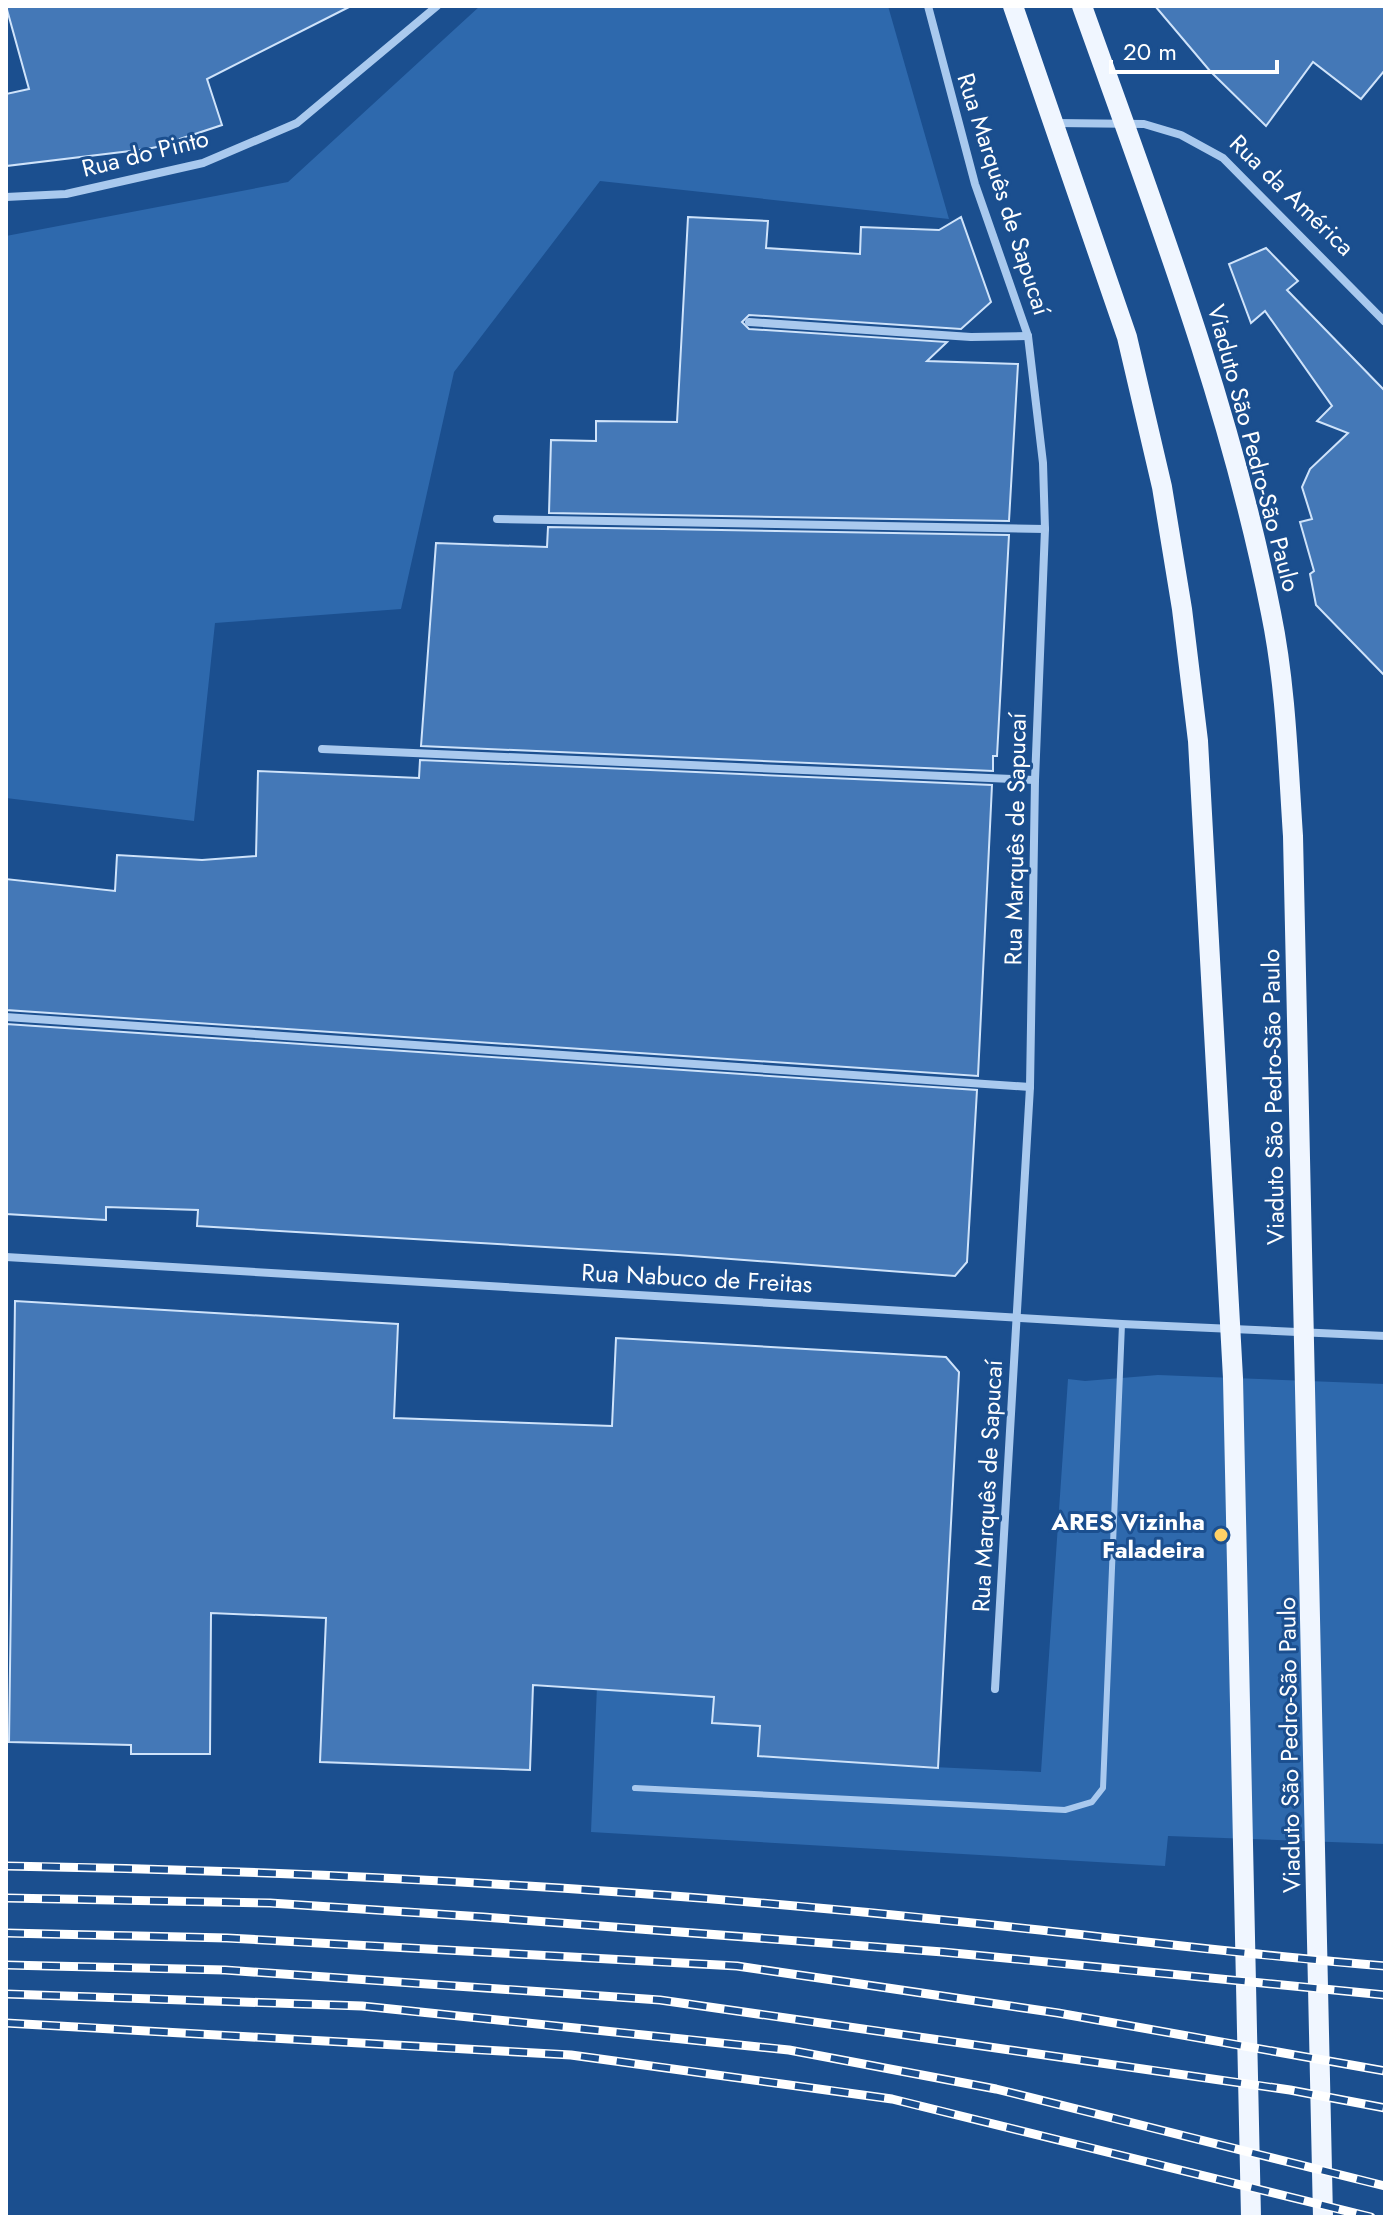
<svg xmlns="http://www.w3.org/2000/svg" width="1391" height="2223" font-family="Jost,sans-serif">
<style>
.green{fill:#2e69ad}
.building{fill:#4478b7;stroke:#cfe3fa;stroke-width:2}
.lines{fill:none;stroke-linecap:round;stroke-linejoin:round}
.service{stroke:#a9c9ee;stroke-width:6}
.minor{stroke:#a9c9ee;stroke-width:8}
.primary{stroke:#f0f6ff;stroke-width:20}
.rail-casing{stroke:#fff;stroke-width:9}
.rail{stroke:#1b4f8f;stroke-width:6;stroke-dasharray:18;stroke-linecap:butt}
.poi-dot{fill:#ffd166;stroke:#1b4f8f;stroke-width:3}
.labels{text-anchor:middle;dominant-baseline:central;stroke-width:6;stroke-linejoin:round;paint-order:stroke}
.street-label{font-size:24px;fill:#fff;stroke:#1b4f8f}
.poi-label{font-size:24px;font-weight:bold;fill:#fff;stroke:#1b4f8f;text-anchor:end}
</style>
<rect width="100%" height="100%" fill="#1b4f8f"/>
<!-- green -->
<g class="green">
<polygon points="480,6 888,6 949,219 600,181 454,372 401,609 215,623 194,821 6,798 6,236 288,182"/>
<polygon points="1158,1375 1385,1384 1385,1844 1168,1836 1165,1866 591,1832 597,1686 937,1710 934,1767 1041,1772 1068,1379 1085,1381"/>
</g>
<!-- building -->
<g class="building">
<polygon points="6,6 351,6 207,79 222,125 180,139 181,142 147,149 6,166 6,94 29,89"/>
<polygon points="1155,6 1385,6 1385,70 1361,99 1313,62 1266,126 1210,71"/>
<polygon points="688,217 768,221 766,248 860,254 861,227 939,230 961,217 991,302 961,329 749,315 742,322 749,329 947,342 927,361 1018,364 1009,521 549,513 551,440 596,441 596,421 677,422"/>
<polygon points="1266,248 1298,281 1287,290 1385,391 1385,676 1316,605 1310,574 1314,571 1300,522 1312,519 1302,487 1310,469 1348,433 1317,421 1332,406 1265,311 1251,323 1229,264"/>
<polygon points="548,527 1009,535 997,756 993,756 993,771 421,746 436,543 547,547"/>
<polygon points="420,760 992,785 978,1076 6,1010 6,879 115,891 117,855 202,860 256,856 258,771 419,778"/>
<polygon points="6,1024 977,1090 967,1262 955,1276 678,1255 197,1226 198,1210 106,1207 106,1220 6,1214"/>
<polygon points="15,1301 398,1324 394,1418 612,1426 616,1338 946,1357 959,1372 938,1768 758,1756 760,1726 712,1723 714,1697 533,1685 530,1770 320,1762 326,1618 211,1613 210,1754 131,1754 131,1745 9,1742"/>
</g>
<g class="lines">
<!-- service -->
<polyline class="service" points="635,1788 1065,1810 1092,1802 1103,1788 1122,1324"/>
<!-- minor -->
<g class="minor">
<polyline points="928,6 975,184 1028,336 1043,463 1045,529 1035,780 1030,1087 995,1689"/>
<polyline points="1056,123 1144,124 1181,135 1223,158 1385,322"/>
<polyline points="6,197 66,194 203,163 297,123 437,6"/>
<polyline points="749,322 971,337 1028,336"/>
<polyline points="497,519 1045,529"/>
<polyline points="322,749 1035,780"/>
<polyline points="6,1017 1030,1087"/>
<polyline points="6,1257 1122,1324 1385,1336"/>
</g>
<!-- primary -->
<g class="primary">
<polyline points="1013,6 1127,337 1162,487 1182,609 1198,741 1233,1378 1251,2217"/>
<path d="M1082 6C1153 205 1230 404 1271 613 1286 686 1288 762 1293 836L1323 2217"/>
</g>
<defs>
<g id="rail">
<path d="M6 1866C324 1871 647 1889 963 1922 1104 1936 1244 1955 1385 1966"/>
<polyline points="6,1898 270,1903 483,1917 943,1952 1385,1995"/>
<polyline points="6,1933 227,1938 737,1966 1058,2013 1385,2071"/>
<polyline points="6,1965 225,1970 660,2000 1290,2090 1385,2108"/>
<polyline points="6,1994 362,2006 789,2050 996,2089 1385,2186"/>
<polyline points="6,2023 571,2055 892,2099 1371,2217"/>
</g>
</defs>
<!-- rail casing -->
<use href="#rail" class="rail-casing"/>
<!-- rail -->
<use href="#rail" class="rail"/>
</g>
<!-- markers -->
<circle class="poi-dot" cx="1221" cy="1535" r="8"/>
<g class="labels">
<!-- street labels -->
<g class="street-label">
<text transform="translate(145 153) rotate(-14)">Rua do Pinto</text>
<text transform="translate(1004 194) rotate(72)">Rua Marquês de Sapucaí</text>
<text transform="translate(1292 195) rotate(44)">Rua da América</text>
<text transform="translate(1254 448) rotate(75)">Viaduto São Pedro-São Paulo</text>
<text transform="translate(1015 839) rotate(-89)">Rua Marquês de Sapucaí</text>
<text transform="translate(1273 1097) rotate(-91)">Viaduto São Pedro-São Paulo</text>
<text transform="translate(697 1278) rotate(3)">Rua Nabuco de Freitas</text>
<text transform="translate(987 1486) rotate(-87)">Rua Marquês de Sapucaí</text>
<text transform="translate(1289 1745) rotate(-91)">Viaduto São Pedro-São Paulo</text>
</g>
<!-- poi labels -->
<g class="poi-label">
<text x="1205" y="1521">ARES Vizinha<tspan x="1205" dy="28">Faladeira</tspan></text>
</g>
</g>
<!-- border -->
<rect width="1391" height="2223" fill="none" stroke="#ffffff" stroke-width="16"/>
<!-- scale -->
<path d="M1111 60v12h166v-12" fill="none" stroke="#ffffff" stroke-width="4"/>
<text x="1123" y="60" font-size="24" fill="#ffffff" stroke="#1b4f8f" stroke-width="6" paint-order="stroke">20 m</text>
</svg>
